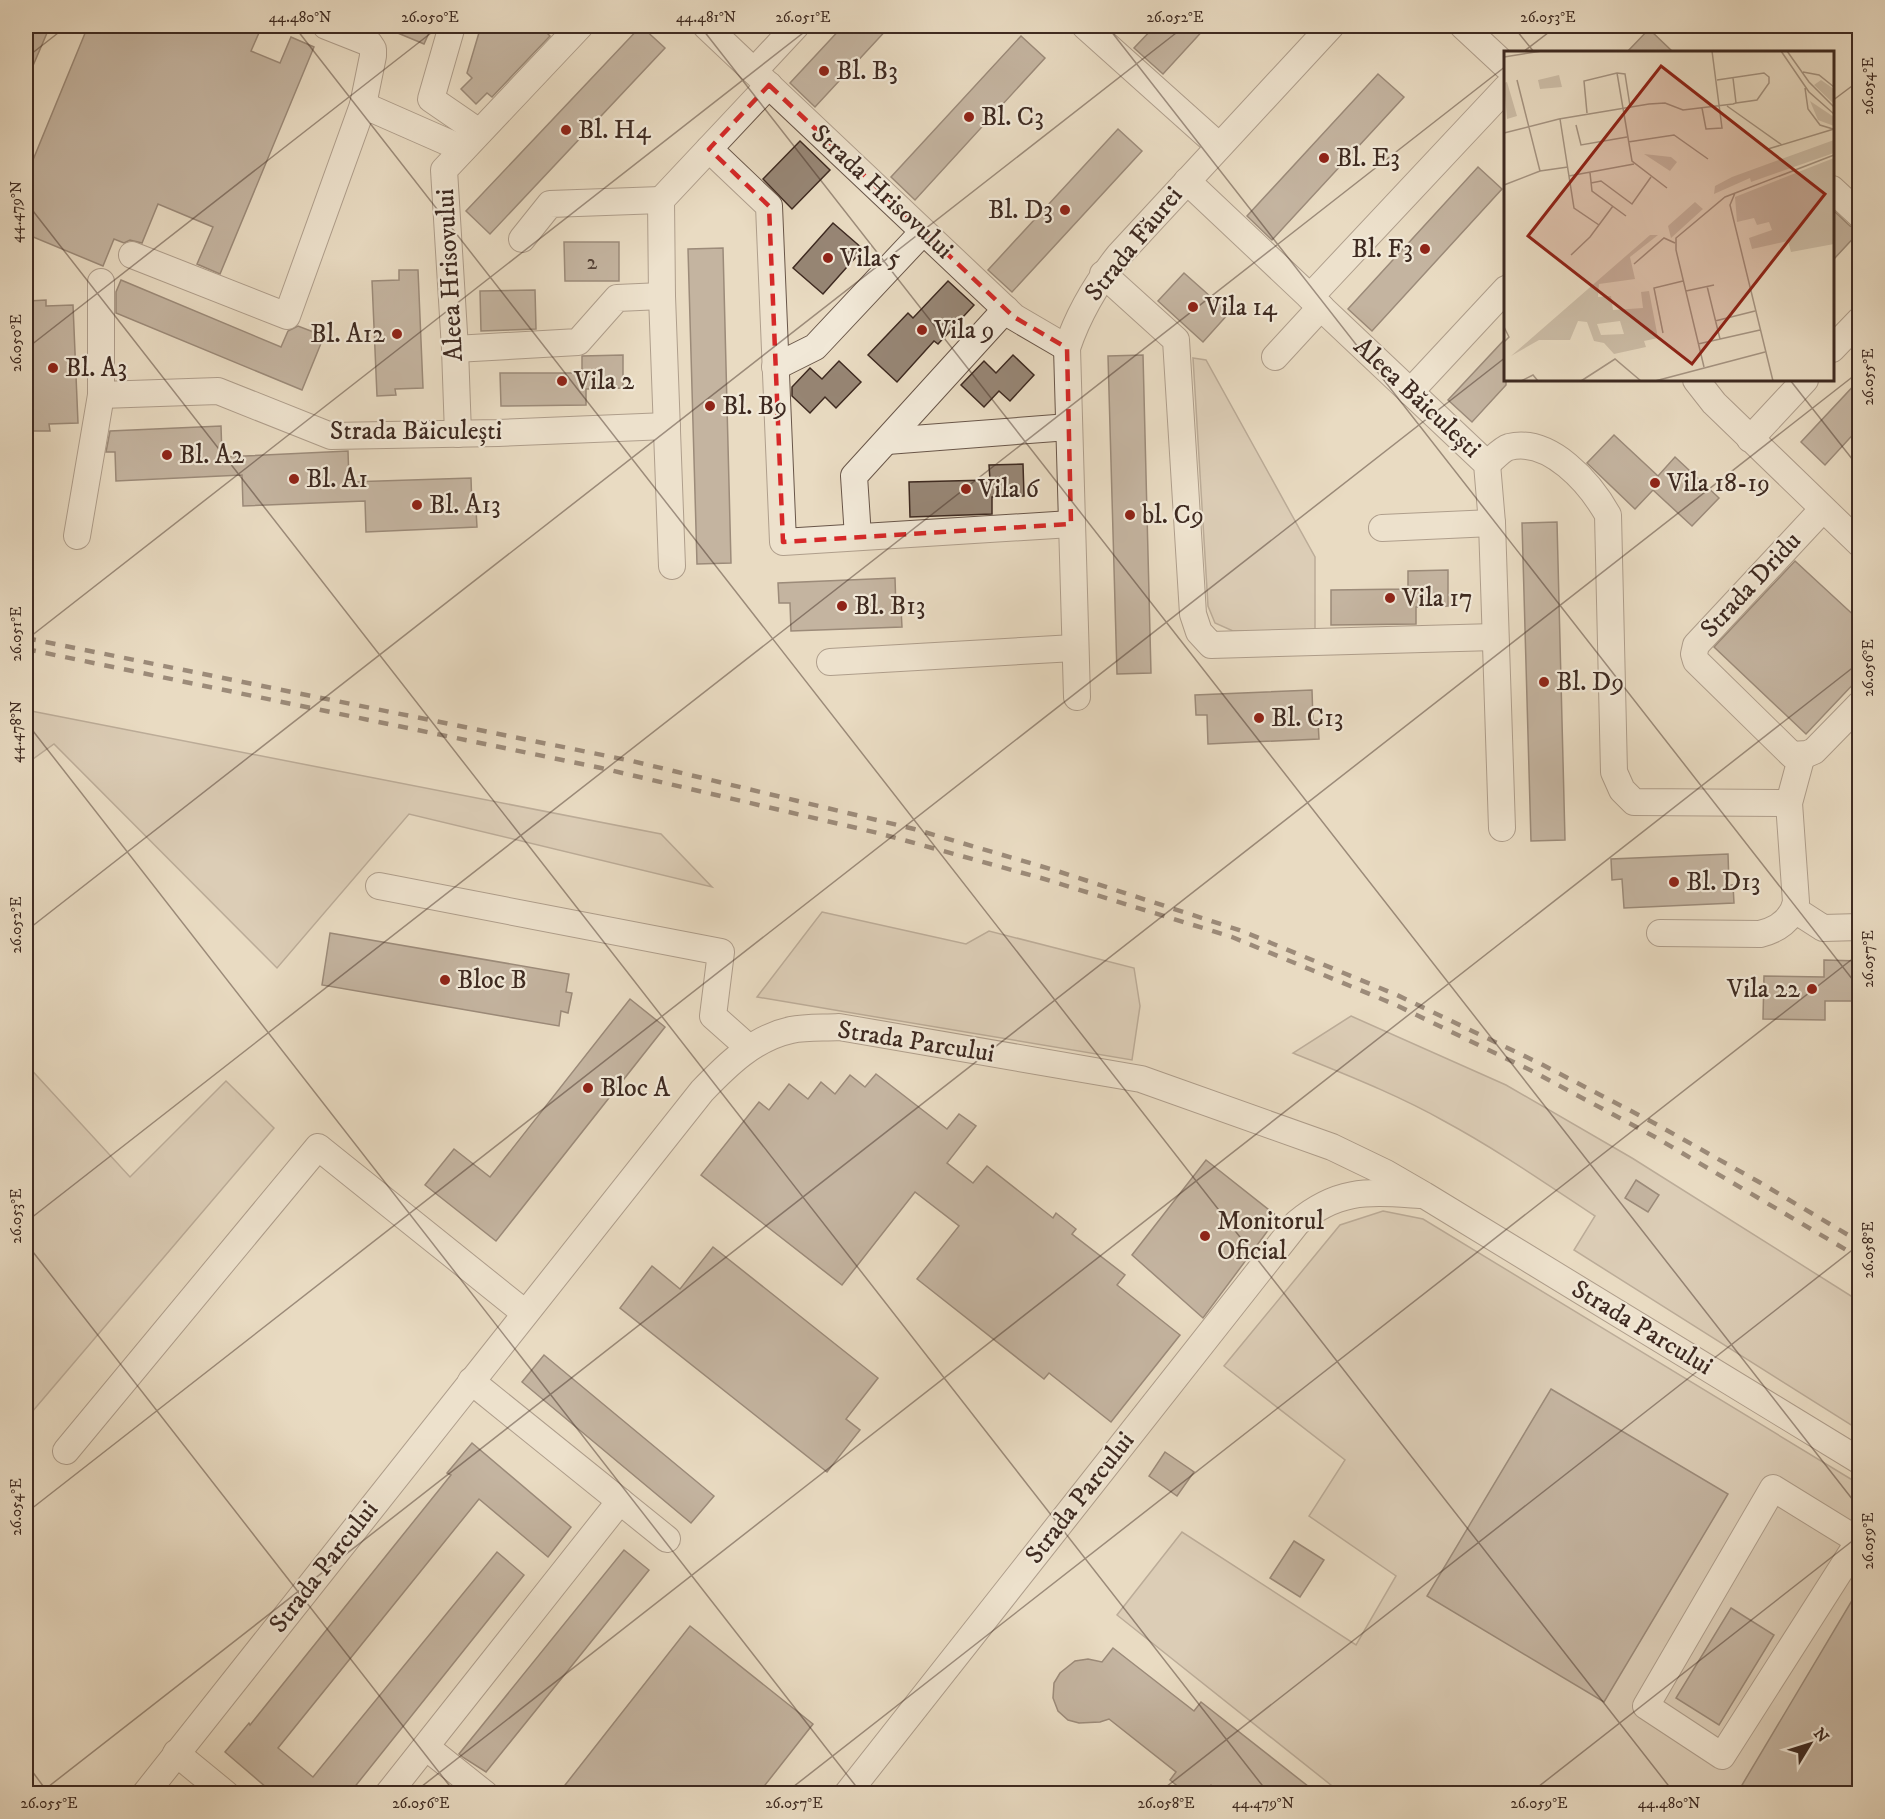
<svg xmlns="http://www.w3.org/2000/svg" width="1885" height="1819" font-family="'IM FELL DW Pica',serif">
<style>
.green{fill:#ccbda7;stroke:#857464;stroke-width:1.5}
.building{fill:#978675;stroke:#3e2a21;stroke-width:1.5}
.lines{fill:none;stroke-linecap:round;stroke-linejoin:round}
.minor-casing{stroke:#695649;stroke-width:28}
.minor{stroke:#f1e8d7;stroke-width:26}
.rail{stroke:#3e2a21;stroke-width:4.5;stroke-dasharray:10 10;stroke-linecap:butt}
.marked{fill:none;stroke:#d62828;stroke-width:4.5;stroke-dasharray:12 8;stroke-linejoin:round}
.ticks{fill:none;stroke:#3e2a21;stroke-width:1.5;stroke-opacity:0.45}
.poi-dot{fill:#8f2418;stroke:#f1e8d7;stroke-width:2}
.labels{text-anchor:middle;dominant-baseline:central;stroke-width:4.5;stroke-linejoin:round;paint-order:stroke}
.number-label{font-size:22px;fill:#544136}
.poi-label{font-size:26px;fill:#3e2a21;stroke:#f1e8d7;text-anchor:start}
.street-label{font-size:26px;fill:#3e2a21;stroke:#f1e8d7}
.inset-road{fill:none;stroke:#a59482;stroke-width:1.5}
.view{fill:#8f2418;fill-opacity:0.15;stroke:#8f2418;stroke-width:3}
.inset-edge{fill:none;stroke:#3e2a21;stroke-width:3}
.neatline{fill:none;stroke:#3e2a21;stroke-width:2}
.ticks-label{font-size:15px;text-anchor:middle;fill:#3e2a21}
</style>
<rect width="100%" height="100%" fill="#e9dbc2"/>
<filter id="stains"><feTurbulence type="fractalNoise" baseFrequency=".00333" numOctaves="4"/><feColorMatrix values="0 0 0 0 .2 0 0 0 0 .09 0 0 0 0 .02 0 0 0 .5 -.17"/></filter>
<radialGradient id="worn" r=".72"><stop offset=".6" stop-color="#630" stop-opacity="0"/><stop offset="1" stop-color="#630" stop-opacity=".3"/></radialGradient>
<!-- green -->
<g class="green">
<polygon points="1193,358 1206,360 1315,557 1315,631 1233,631 1215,623 1208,606"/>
<polygon points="26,710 661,834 712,887 409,814 277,968 54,744 26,764"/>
<polygon points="822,912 966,944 989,931 1134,968 1140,1006 1132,1060 757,997"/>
<path d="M1351 1016 1506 1085 1632 1158 1859 1301V1430L1574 1250 1595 1216C1545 1183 1496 1149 1444 1121 1396 1094 1344 1074 1293 1053Z"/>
<polygon points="26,1064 130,1177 226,1081 274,1128 26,1419"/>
<polygon points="1383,1211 1423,1219 1859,1484 1859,1793 1341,1793 1117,1615 1182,1532 1356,1645 1396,1576 1309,1516 1345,1460 1224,1366 1340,1225"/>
</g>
<!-- building -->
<g class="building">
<polygon points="26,26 50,26 26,82"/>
<polygon points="88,26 262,26 251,51 280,63 291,37 314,47 220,274 197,264 213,227 158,204 142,243 130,240 124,243 114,239 103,266 26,234 26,177"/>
<polygon points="381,26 432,26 424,44"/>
<polygon points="481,26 540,26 550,36 492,97 487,93 476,104 461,89 472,78 467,73"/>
<polygon points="641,26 665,48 490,234 466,211"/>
<polygon points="843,26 890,26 815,107 790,83"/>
<polygon points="1155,26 1207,26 1163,74 1134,48"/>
<polygon points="1649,29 1673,52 1627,52"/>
<polygon points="1021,36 1045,58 915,200 891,177"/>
<polygon points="1378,74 1404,97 1272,240 1247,216"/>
<polygon points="1118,129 1142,151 1012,292 988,270"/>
<polygon points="800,141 830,170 792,209 763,179"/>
<polygon points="1478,167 1502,189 1372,331 1348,309"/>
<polygon points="1833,210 1850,226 1860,231 1833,260"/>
<polygon points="833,223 863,249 823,294 793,268"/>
<polygon points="564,242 619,242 619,281 565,281"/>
<polygon points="723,248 731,563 697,564 688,249"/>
<polygon points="399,270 418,270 423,388 395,389 396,395 377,396 372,281 399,280"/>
<polygon points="1184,273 1229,313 1203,342 1158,301"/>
<polygon points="121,280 281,347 288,331 298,326 324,336 302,390 116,313 116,292"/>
<polygon points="948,281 974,305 938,344 934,341 897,382 868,355 908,313 913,318"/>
<polygon points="535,290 536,329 481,331 480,291"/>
<polygon points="46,300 46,306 73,305 78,423 49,424 50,431 33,431 28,301"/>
<polygon points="1506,338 1506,385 1472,422 1448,400"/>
<polygon points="623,355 623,388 586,389 586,405 501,406 500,373 582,373 582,356"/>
<polygon points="1013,355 1034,375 1010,401 999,391 984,407 961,385 984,361 996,373"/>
<polygon points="1143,355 1151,673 1117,674 1108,356"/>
<polygon points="839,361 861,382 836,408 825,397 810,413 792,396 792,387 810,368 822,379"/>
<polygon points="1860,379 1860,427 1825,465 1801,442"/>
<polygon points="221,426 222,457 348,451 349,482 471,478 472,509 476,509 477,527 366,532 365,501 243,506 242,475 116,481 115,452 106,452 110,431"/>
<polygon points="1614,435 1658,476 1675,457 1719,498 1692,526 1653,490 1635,509 1587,463"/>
<polygon points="1023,464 1024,496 992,497 992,514 910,517 909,482 990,480 989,465"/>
<polygon points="1557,522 1565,840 1531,841 1522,523"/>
<polygon points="1795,561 1860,621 1860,677 1806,734 1714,647"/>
<polygon points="1448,570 1448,606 1416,607 1416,624 1331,625 1331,590 1408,589 1408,571"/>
<polygon points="895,578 896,609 901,609 902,627 791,631 790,603 779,603 778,583"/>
<polygon points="1312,690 1313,721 1318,721 1319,739 1208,744 1207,715 1196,715 1195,695"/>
<polygon points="1728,854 1729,885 1733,885 1734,903 1624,908 1622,879 1612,880 1611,859"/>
<polygon points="330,933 569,974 566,992 572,993 568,1013 561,1011 559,1026 322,985"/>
<polygon points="1824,960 1860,961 1860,1001 1825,1001 1825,1020 1763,1019 1764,976 1824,977"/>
<polygon points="630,999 665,1027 496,1241 425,1185 454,1149 490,1177"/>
<polygon points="876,1074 947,1129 959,1114 976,1126 947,1163 973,1183 987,1166 1053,1218 1056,1213 1076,1229 1072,1234 1125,1275 1117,1285 1180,1335 1111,1422 1049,1373 1044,1379 917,1279 959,1226 915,1192 842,1285 701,1175 759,1102 769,1110 789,1084 808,1099 821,1082 835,1094 850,1075 865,1087"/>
<polygon points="1206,1160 1278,1217 1203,1318 1132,1255"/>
<polygon points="1636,1180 1659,1195 1648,1212 1625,1198"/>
<polygon points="713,1247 878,1378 846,1419 860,1430 827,1472 620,1308 652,1266 680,1289"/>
<polygon points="544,1355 714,1496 691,1523 522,1382"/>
<polygon points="1551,1389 1728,1494 1604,1702 1427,1596"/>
<polygon points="472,1443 571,1527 548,1557 479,1499 278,1748 313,1777 497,1552 524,1575 349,1794 274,1794 225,1752 249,1723 250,1725 451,1475 447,1473"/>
<polygon points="1165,1452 1194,1472 1177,1496 1149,1476"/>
<polygon points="1294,1541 1324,1560 1300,1597 1270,1578"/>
<polygon points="624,1550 649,1570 486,1772 464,1758 459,1754"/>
<polygon points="1860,1587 1860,1794 1756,1794 1742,1785"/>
<polygon points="1731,1608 1774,1635 1719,1725 1676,1698"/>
<polygon points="690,1626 813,1724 758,1794 558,1794"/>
<polygon points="1113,1648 1194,1711 1201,1702 1318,1794 1222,1794 1211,1785 1204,1794 1187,1794 1170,1780 1176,1772 1109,1719 1100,1722 1079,1723 1068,1720 1058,1711 1053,1698 1054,1683 1060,1673 1075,1661 1088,1659 1102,1662"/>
</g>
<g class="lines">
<defs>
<g id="minor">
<polyline points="326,26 369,43 373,49 373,56 363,105"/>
<polyline points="452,26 431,99 479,132"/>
<polyline points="706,26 1014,317 1067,348"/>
<polyline points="1085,26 1219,146"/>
<polyline points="1463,26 1506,66"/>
<polyline points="754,71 796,26"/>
<polyline points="709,149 769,206 783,542 1071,524"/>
<polyline points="1187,181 1487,464 1492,523 1502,828"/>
<polyline points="1832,189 1860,215"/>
<polyline points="522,239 550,204 661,200"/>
<polyline points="132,255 287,316 363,105 463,149"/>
<polyline points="1103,274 1176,340 1193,614 1199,632 1211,645 1495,637"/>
<polyline points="1310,297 1506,88"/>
<polyline points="455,349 578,342 617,298 662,296"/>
<polyline points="1832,349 1860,320"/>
<polyline points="1275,357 1321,307"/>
<polyline points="775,367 815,347 923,232"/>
<polyline points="1696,380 1714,403 1860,544"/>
<polyline points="1410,392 1506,289"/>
<polyline points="101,395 218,391 331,436 498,433 667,426"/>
<polyline points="458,434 455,349 444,170 580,26"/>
<polyline points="1750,439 1805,380"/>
<polyline points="887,441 1069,427"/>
<path d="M1487 464C1493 459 1502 449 1509 447 1550 437 1590 483 1608 515L1614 772 1622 790 1634 802 1789 803"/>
<polyline points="1823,509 1696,645 1694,654 1696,661 1792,755 1807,754 1814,751 1860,704"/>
<polyline points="1382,528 1492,523"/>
<polyline points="77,536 101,395 101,282"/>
<polyline points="858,537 854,476 1006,309"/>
<polyline points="672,566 662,296 661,200 769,85"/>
<polyline points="830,662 1074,648"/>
<path d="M1077 697 1067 348C1079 312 1096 284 1119 255L1331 26"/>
<polyline points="379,886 721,952 713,1016 749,1048"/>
<polyline points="1795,910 1823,928 1860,927"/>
<path d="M1660 933 1760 934C1777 930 1792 920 1796 902L1789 803 1802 755"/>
<polyline points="471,1381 667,1539"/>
<polyline points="66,1451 318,1147 525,1313"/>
<polyline points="1860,1539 1859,1541 1722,1756 1646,1706 1773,1488 1859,1541 1860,1541"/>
<polyline points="426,1747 485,1794"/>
<polyline points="176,1753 226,1794"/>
<path d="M145 1794 702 1091C727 1065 754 1038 791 1030 806 1027 823 1028 839 1027L1141 1079 1332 1147 1386 1173 1424 1195 1860 1461"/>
<polyline points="388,1794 620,1501"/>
<path d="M847 1794 1297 1223C1339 1188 1369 1192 1420 1195"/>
</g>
</defs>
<!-- minor casing -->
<use href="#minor" class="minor-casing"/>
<!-- minor -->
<use href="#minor" class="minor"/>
<!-- rail -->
<g class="rail">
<polyline points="26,638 632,761 914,829 1054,870 1242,931 1397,995 1539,1063 1654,1123 1759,1182 1860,1242"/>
<polyline points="26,649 601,768 878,833 1041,878 1232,937 1396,1005 1532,1071 1655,1137 1860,1258"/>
</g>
</g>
<!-- marked area -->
<path d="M0 0H1885V1819H0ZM769 85 1014 317 1067 348 1071 524 783 542 769 206 709 149Z" fill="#e9dbc2" fill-opacity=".55" fill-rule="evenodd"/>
<path class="marked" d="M769 85 1014 317 1067 348 1071 524 783 542 769 206 709 149Z"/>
<!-- ticks -->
<path class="ticks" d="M294 26 1675 1794M700 26 1860 1509M1107 26 1860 989M1513 26 1534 52M1523 52 1557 26M26 58 67 26M1832 101 1860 80M26 202 1269 1794M26 349 440 26M1790 380 1860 469M26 640 812 26M26 722 862 1794M26 931 1185 26M26 1222 1506 66M26 1243 456 1794M26 1513 1506 357M26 1763 49 1794M39 1794 1860 371M412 1794 1860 662M784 1794 1860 953M1157 1794 1860 1244M1529 1794 1860 1535"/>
<!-- markers -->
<g class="poi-dot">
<circle cx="824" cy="71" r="6"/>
<circle cx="969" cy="117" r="6"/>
<circle cx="566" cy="130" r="6"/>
<circle cx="1324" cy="158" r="6"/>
<circle cx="1065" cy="210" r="6"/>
<circle cx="1425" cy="249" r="6"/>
<circle cx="828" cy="258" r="6"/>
<circle cx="1193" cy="307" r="6"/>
<circle cx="922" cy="330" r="6"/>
<circle cx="397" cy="334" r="6"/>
<circle cx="53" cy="368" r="6"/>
<circle cx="562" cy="381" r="6"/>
<circle cx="710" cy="406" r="6"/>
<circle cx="167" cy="455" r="6"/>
<circle cx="294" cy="479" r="6"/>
<circle cx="1655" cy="483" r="6"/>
<circle cx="966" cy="489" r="6"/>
<circle cx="417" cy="505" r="6"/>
<circle cx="1130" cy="515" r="6"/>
<circle cx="1390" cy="598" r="6"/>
<circle cx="842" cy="606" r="6"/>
<circle cx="1544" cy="682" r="6"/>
<circle cx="1259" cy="718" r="6"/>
<circle cx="1674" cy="882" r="6"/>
<circle cx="445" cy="980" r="6"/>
<circle cx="1812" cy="989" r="6"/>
<circle cx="588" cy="1088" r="6"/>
<circle cx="1205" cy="1236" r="6"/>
</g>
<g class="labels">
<!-- number labels -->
<g class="number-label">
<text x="592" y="262">2</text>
</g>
<!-- poi labels -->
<g class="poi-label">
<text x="836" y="71">Bl. B3</text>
<text x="981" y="117">Bl. C3</text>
<text x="578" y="130">Bl. H4</text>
<text x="1336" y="158">Bl. E3</text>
<text x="1053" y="210" text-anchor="end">Bl. D3</text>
<text x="1413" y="249" text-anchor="end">Bl. F3</text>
<text x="840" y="258">Vila 5</text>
<text x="1205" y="307">Vila 14</text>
<text x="934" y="330">Vila 9</text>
<text x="385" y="334" text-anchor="end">Bl. A12</text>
<text x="65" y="368">Bl. A3</text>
<text x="574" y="381">Vila 2</text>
<text x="722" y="406">Bl. B9</text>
<text x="179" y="455">Bl. A2</text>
<text x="306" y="479">Bl. A1</text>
<text x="1667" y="483">Vila 18-19</text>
<text x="978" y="489">Vila 6</text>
<text x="429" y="505">Bl. A13</text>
<text x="1142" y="515">bl. C9</text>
<text x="1402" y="598">Vila 17</text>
<text x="854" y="606">Bl. B13</text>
<text x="1556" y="682">Bl. D9</text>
<text x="1271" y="718">Bl. C13</text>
<text x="1686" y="882">Bl. D13</text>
<text x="457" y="980">Bloc B</text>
<text x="1800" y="989" text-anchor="end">Vila 22</text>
<text x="600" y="1088">Bloc A</text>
<text x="1217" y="1221">Monitorul<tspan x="1217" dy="30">Oficial</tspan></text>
</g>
<!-- street labels -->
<g class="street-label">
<text transform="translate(882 192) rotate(43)">Strada Hrisovului</text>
<text transform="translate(1134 244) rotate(-51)">Strada Făurei</text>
<text transform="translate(450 275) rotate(-93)">Aleea Hrisovului</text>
<text transform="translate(1417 398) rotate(43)">Aleea Băiculești</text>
<text x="416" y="431">Strada Băiculești</text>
<text transform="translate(1751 585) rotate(-47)">Strada Dridu</text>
<text transform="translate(916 1042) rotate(9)">Strada Parcului</text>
<text transform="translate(1642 1328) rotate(31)">Strada Parcului</text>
<text transform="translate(1080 1498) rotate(-52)">Strada Parcului</text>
<text transform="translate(324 1567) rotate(-52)">Strada Parcului</text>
</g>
</g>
<!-- overview -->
<g transform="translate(1504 51)">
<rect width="330" height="330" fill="#e9dbc2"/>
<path d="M55 24 58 36 36 38 34 29ZM317 29 330 38V53L310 34ZM3 31 13 65 3 68 0 32ZM306 50 330 66V75L314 69ZM330 89V102L247 131 246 127 210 143 211 135 228 126ZM140 103 167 106 173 111 166 120ZM330 107V193L287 201 284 190 248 198 245 187 268 179 265 171 253 174 250 167 233 171 231 146ZM191 151 199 158 167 187 164 175ZM146 184H154L126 206 131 228 95 233 94 246 107 245 109 259 139 257 137 241 145 240 154 287 140 290 142 296 110 303 100 292 90 290 83 271 74 270 66 289H35L7 305ZM116 270 120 283 97 284 93 273Z" fill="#ccbda7" fill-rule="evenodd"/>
<path class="inset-road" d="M277 0 305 41 330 63M283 0 305 31 330 56M0 6 38 0M299 21 315 24 330 36M113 22 128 110 163 137M13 29 36 120M213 29 260 22 265 26V32L253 49 232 52M301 37 304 58 316 74 329 78M223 55 278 94M198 57 202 78 218 77 208 0M83 62 80 30 113 22 121 23 126 55M218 63 264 98 330 78M56 68 70 157 95 174M72 74 77 94 123 86M0 82 55 68 145 53 161 52 179 59 229 53 232 52 229 27M124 91 170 84 204 108M86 122 88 140 122 165M65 125 130 113M87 132 97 130 128 153 147 126M0 134 36 120 64 116M231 142 226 154 269 330M67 204 86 186 109 155M130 213 160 187 171 192M203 235 216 288M182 240 210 234M211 270 251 260M0 276 5 286 0 291M159 282 150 237 179 230M194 293 256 279M200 316 172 199V187L221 146 330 104M17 330 29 324 34 330M77 330 111 308 137 330M151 330 261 301"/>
<path class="view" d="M157 15 321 143 188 313 24 185Z"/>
<rect width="330" height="330" class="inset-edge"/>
</g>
<!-- margin -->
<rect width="1885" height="1819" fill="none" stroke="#e9dbc2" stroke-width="66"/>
<!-- north arrow -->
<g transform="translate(1810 1744) rotate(52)" stroke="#f1e8d7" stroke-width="4.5" paint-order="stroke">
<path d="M0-4.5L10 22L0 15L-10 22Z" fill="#3e2a21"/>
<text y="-9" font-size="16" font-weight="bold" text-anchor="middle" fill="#3e2a21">N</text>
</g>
<rect x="33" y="33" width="1819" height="1753" class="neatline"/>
<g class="ticks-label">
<text x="300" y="22">44.480°N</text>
<text x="430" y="22">26.050°E</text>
<text x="706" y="22">44.481°N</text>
<text x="803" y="22">26.051°E</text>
<text x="1175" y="22">26.052°E</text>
<text x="1548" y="22">26.053°E</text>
<text transform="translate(1868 86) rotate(-90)" y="5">26.054°E</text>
<text transform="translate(16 212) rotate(-90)" y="5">44.479°N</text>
<text transform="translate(16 343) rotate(-90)" y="5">26.050°E</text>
<text transform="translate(1868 377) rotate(-90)" y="5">26.055°E</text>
<text transform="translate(16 634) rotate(-90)" y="5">26.051°E</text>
<text transform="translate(1868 668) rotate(-90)" y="5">26.056°E</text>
<text transform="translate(16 732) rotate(-90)" y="5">44.478°N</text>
<text transform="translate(16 925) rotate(-90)" y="5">26.052°E</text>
<text transform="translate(1868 959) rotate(-90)" y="5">26.057°E</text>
<text transform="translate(16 1216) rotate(-90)" y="5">26.053°E</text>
<text transform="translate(1868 1250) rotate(-90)" y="5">26.058°E</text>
<text transform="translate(16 1507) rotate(-90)" y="5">26.054°E</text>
<text transform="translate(1868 1541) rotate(-90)" y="5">26.059°E</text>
<text x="49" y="1808">26.055°E</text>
<text x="421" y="1808">26.056°E</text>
<text x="794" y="1808">26.057°E</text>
<text x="1166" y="1808">26.058°E</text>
<text x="1263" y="1808">44.479°N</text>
<text x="1539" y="1808">26.059°E</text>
<text x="1669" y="1808">44.480°N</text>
</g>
<rect width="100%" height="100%" filter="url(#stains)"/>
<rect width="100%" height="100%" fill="url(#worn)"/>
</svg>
